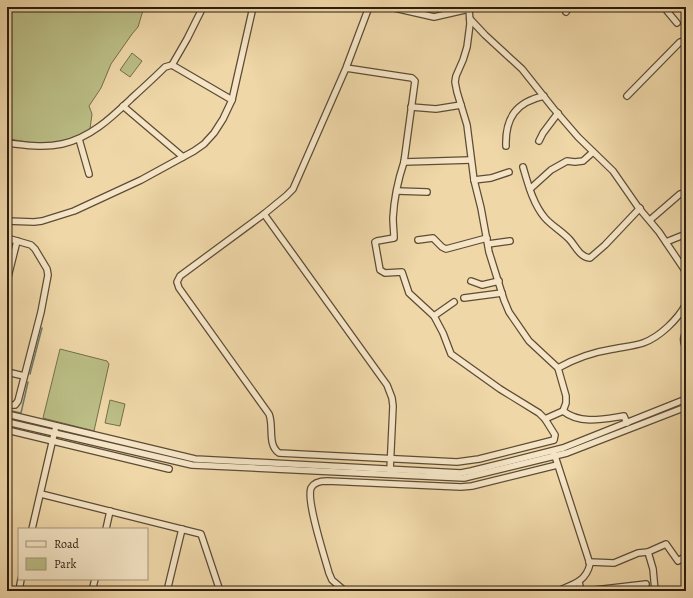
<svg xmlns="http://www.w3.org/2000/svg" width="693" height="598" font-family="Alegreya,serif">
<style>
.green{fill:#bbbe86;stroke:#746e4b}
.lines{fill:none;stroke-linecap:round;stroke-linejoin:round}
.stream{stroke:#6e7a6f;stroke-width:1.5}
.minor-casing{stroke:#5d4c36;stroke-width:8}
.minor{stroke:#f5e5c6;stroke-width:5.5}
</style>
<rect width="100%" height="100%" fill="#efd7a8"/>
<filter id="stains"><feTurbulence type="fractalNoise" baseFrequency=".005" numOctaves="4"/><feColorMatrix values="0 0 0 0 .2 0 0 0 0 .09 0 0 0 0 .02 0 0 0 .5 -.17"/></filter>
<radialGradient id="worn" r=".72"><stop offset=".6" stop-color="#630" stop-opacity="0"/><stop offset="1" stop-color="#630" stop-opacity=".3"/></radialGradient>
<!-- green -->
<g class="green">
<path d="M7 7H144L138 27 132 34 111 64 101 88 89 106 92 114 90 129C86 132 81 136 76 138 54 146 30 144 7 138Z"/>
<polygon points="132,53 142,61 130,77 120,70"/>
<polygon points="60,349 107,361 109,364 94,431 43,418"/>
<polygon points="110,400 125,404 120,426 105,423"/>
</g>
<g class="lines">
<!-- stream -->
<g class="stream">
<polyline points="30,374 42,328"/>
<polyline points="7,410 21,413 28,382"/>
</g>
<defs>
<g id="minor">
<polyline points="390,7 434,17 469,9"/>
<polyline points="469,7 470,24 467,47 463,60 456,76 455,82 457,92 467,125 474,180 481,208 489,252 504,300 509,312 529,341 558,368 566,396 566,403 563,411"/>
<polyline points="666,7 667,11 677,23"/>
<polyline points="566,12 569,7"/>
<polyline points="470,19 485,35 522,69 553,108 578,137 613,171 638,207 659,232 686,272"/>
<polyline points="172,65 232,100"/>
<path d="M346 68 412 78 415 81 404 162C398 180 394 199 393 218 393 225 394 231 394 238L377 241 375 242 380 270 385 273 402 272 409 293 434 316 443 333 451 354 500 389 539 413 545 419 555 435 554 440 479 459 457 462 279 453C267 445 274 426 269 414L179 288 177 282 180 276 264 214 286 196 293 189 346 68 369 7"/>
<polyline points="627,96 680,42 683,41 686,41"/>
<polyline points="123,106 183,157"/>
<polyline points="411,107 436,109 461,105"/>
<polyline points="79,139 89,174"/>
<polyline points="539,141 543,133 558,113"/>
<path d="M7 143C26 145 43 148 62 144 91 138 113 116 133 97 144 87 155 77 165 67L172 65 187 39 203 7"/>
<path d="M506 146C505 118 516 102 544 96"/>
<polyline points="404,162 471,160"/>
<path d="M523 167C528 184 533 204 545 218 552 226 563 232 570 240 576 247 580 257 590 258L605 245 640 208"/>
<polyline points="474,180 491,178 509,172"/>
<polyline points="530,189 551,170 567,161 575,162 583,161 593,152"/>
<polyline points="397,191 427,192"/>
<polyline points="264,214 387,385 392,398 393,406 390,471"/>
<polyline points="650,220 680,194 686,192"/>
<polyline points="7,221 34,222 42,221 74,211 141,180 194,151 204,144 214,133 223,119 232,100 253,7"/>
<polyline points="7,238 31,245 35,249 47,269 48,275 41,312 18,401 15,405 7,405"/>
<polyline points="418,240 433,238 442,247 446,249 487,238"/>
<polyline points="666,242 686,234"/>
<polyline points="488,244 510,241"/>
<polyline points="7,281 17,241"/>
<polyline points="471,281 482,285 499,281"/>
<polyline points="464,298 502,293"/>
<polyline points="434,316 454,302"/>
<path d="M686 333C682 338 684 343 686 349"/>
<path d="M558 368C574 359 594 352 613 349 623 347 634 346 643 343 660 337 678 319 686 304"/>
<polyline points="7,372 24,376"/>
<path d="M563 411C581 425 604 419 624 416L627 423"/>
<polyline points="7,414 195,459 461,473 471,471 563,448 686,399"/>
<polyline points="545,419 563,411"/>
<polyline points="7,422 192,465 464,478 567,453 686,407"/>
<polyline points="7,430 169,469"/>
<path d="M554 453 590 564C586 582 572 585 557 591"/>
<polyline points="41,494 201,534 220,591"/>
<polyline points="32,529 55,430"/>
<polyline points="106,529 110,511"/>
<polyline points="648,552 653,569 655,591"/>
<polyline points="589,562 614,563 638,553 648,552 666,544 678,561 686,556"/>
<polyline points="579,582 581,591"/>
<polyline points="19,591 21,579"/>
<polyline points="92,591 95,579"/>
<polyline points="167,591 182,529"/>
<path d="M345 591 332 580 329 573C325 558 306 501 311 488 314 482 321 481 327 481L461 487 472 486 557 465"/>
<polyline points="586,591 646,584"/>
</g>
</defs>
<!-- minor casing -->
<use href="#minor" class="minor-casing"/>
<!-- minor -->
<use href="#minor" class="minor"/>
</g>
<!-- margin -->
<rect width="693" height="598" fill="none" stroke="#efd7a8" stroke-width="24"/>
<rect x="8" y="8" width="677" height="582" fill="none" stroke="#2c1d10" stroke-width="2"/>
<rect x="12" y="12" width="669" height="574" fill="none" stroke="#2c1d10"/>
<!-- legend -->
<rect x="18" y="528" width="130" height="52" fill="#f5e5c6" stroke="#a5957d"/>
<rect x="26" y="541" width="20" height="6" fill="#f5e5c6" stroke="#a5957d"/>
<text x="54" y="548" font-size="12" fill="#2c1d10">Road</text>
<rect x="26" y="558" width="20" height="12" fill="#bbbe86" stroke="#a5957d"/>
<text x="54" y="568" font-size="12" fill="#2c1d10">Park</text>
<rect width="100%" height="100%" filter="url(#stains)"/>
<rect width="100%" height="100%" fill="url(#worn)"/>
</svg>
